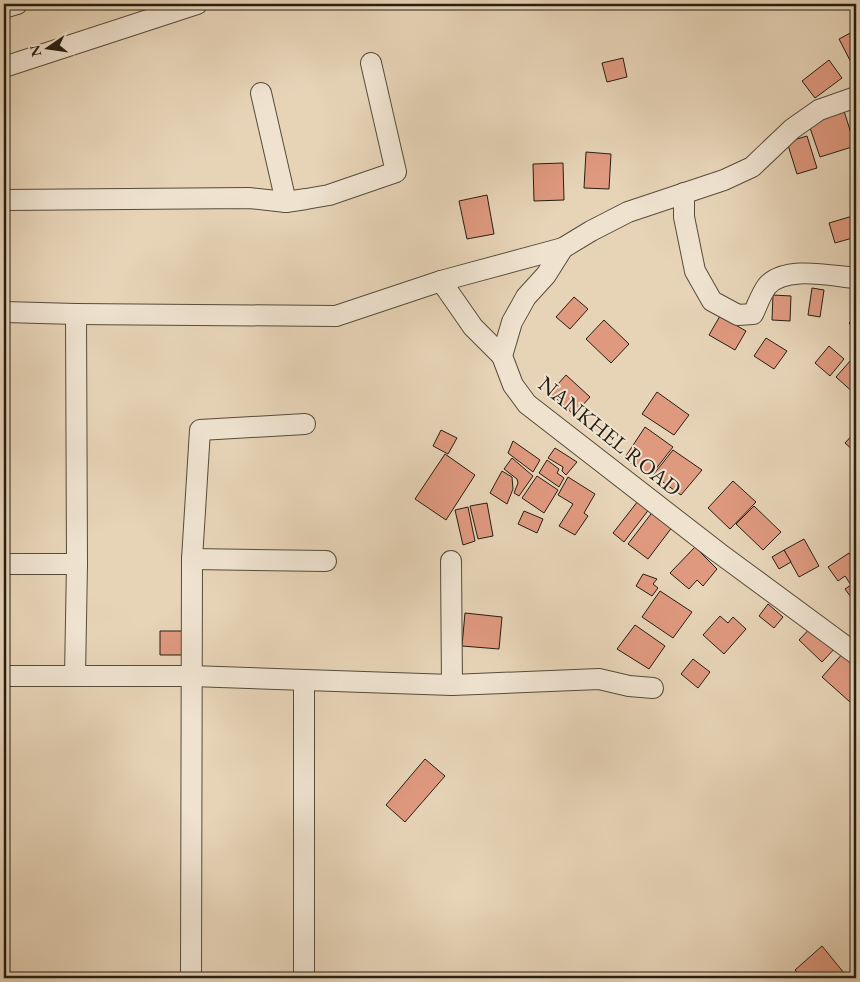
<svg xmlns="http://www.w3.org/2000/svg" width="860" height="982" font-family="'EB Garamond',serif">
<style>
.building{fill:#df997f;stroke:#261e12}
.lines{fill:none;stroke-linecap:round;stroke-linejoin:round}
.minor-casing{stroke:#564c3b;stroke-width:22}
.minor{stroke:#efe3d0;stroke-width:20}
.labels{text-anchor:middle;dominant-baseline:central;stroke-width:4;stroke-linejoin:round;paint-order:stroke}
.street-label{font-size:22px;fill:#261e12;stroke:#efe3d0}
</style>
<rect width="100%" height="100%" fill="#e7d4b7"/>
<filter id="stains"><feTurbulence type="fractalNoise" baseFrequency=".004" numOctaves="4"/><feColorMatrix values="0 0 0 0 .2 0 0 0 0 .09 0 0 0 0 .02 0 0 0 .5 -.17"/></filter>
<radialGradient id="worn" r=".72"><stop offset=".6" stop-color="#630" stop-opacity="0"/><stop offset="1" stop-color="#630" stop-opacity=".3"/></radialGradient>
<!-- building -->
<g class="building">
<polygon points="856,30 856,72 839,39"/>
<polygon points="623,58 627,77 607,82 602,63"/>
<polygon points="829,60 842,78 815,98 802,81"/>
<polygon points="844,111 855,146 820,157 808,122"/>
<polygon points="807,136 817,168 797,174 787,142"/>
<polygon points="586,152 611,154 609,189 584,188"/>
<polygon points="563,163 564,200 534,201 533,164"/>
<polygon points="487,195 494,234 467,239 459,201"/>
<polygon points="856,215 856,237 835,243 829,223"/>
<polygon points="812,288 824,290 820,317 808,315"/>
<polygon points="773,295 791,296 790,321 772,320"/>
<polygon points="574,297 588,309 570,329 556,317"/>
<polygon points="720,316 746,331 735,350 709,335"/>
<polygon points="856,316 856,331 849,323"/>
<polygon points="604,320 629,344 611,363 586,339"/>
<polygon points="766,338 787,351 774,369 754,356"/>
<polygon points="829,346 844,359 830,376 815,363"/>
<polygon points="851,360 856,365 856,395 836,377"/>
<polygon points="566,375 590,397 574,415 550,393"/>
<polygon points="657,392 689,415 674,435 642,414"/>
<polygon points="645,427 673,447 651,475 624,459"/>
<polygon points="441,430 457,438 448,454 433,446"/>
<polygon points="856,431 856,453 845,443"/>
<polygon points="513,441 540,460 533,472 508,453"/>
<polygon points="555,448 577,462 566,475 562,471 563,467 548,458"/>
<polygon points="673,450 702,470 681,495 653,475"/>
<polygon points="445,454 475,475 446,520 415,499"/>
<polygon points="512,458 533,476 519,496 514,493 518,483 517,479 504,469"/>
<polygon points="547,460 559,469 557,473 564,478 559,487 539,473"/>
<polygon points="502,471 512,477 513,489 507,504 490,493"/>
<polygon points="537,476 558,490 544,513 522,498"/>
<polygon points="568,477 595,494 584,513 588,516 575,535 559,526 573,504 558,495"/>
<polygon points="733,481 756,502 730,529 708,508"/>
<polygon points="638,501 650,508 624,542 613,533"/>
<polygon points="487,503 493,536 478,539 470,506"/>
<polygon points="754,506 781,532 763,550 736,524"/>
<polygon points="468,507 475,541 463,545 455,510"/>
<polygon points="654,510 673,526 648,559 628,544"/>
<polygon points="524,511 543,519 537,533 518,524"/>
<polygon points="804,539 819,566 799,577 784,550"/>
<polygon points="695,547 717,569 703,586 697,580 689,589 670,573"/>
<polygon points="784,550 791,562 779,569 772,557"/>
<polygon points="849,553 856,564 856,598 853,600 845,589 851,585 845,576 838,581 828,567"/>
<polygon points="643,574 657,579 653,584 658,588 652,596 636,586"/>
<polygon points="660,591 692,612 673,638 642,617"/>
<polygon points="768,604 783,617 774,628 759,616"/>
<polygon points="465,613 502,617 499,649 462,646"/>
<polygon points="720,616 728,623 733,617 746,629 724,654 703,635"/>
<polygon points="815,623 838,645 822,662 799,640"/>
<polygon points="635,625 665,646 649,669 617,649"/>
<polygon points="160,631 184,631 185,655 160,655"/>
<polygon points="844,652 856,663 856,667 853,671 856,673 856,695 850,702 822,677"/>
<polygon points="693,659 710,672 698,688 681,674"/>
<polygon points="425,759 445,776 405,822 386,805"/>
<polygon points="822,946 844,973 838,978 802,978 795,970"/>
<polygon points="845,972 850,978 838,978 844,973"/>
</g>
<g class="lines">
<defs>
<g id="minor">
<polyline points="4,8 17,4"/>
<polyline points="4,67 197,4"/>
<polyline points="261,93 286,202"/>
<polyline points="856,97 819,110 792,129 752,167 724,180 628,212 591,231 563,248 546,275 526,297 512,322 502,356 513,385 527,404 719,553 856,654"/>
<path d="M684 193V217L695 271 712 301 738 315 753 314C757 306 761 294 767 286 785 265 831 276 856 278"/>
<polyline points="4,200 249,198 286,202 306,199 329,195 396,172 371,63"/>
<polyline points="441,281 473,327 502,356"/>
<polyline points="4,312 76,314 336,316 441,281 563,248"/>
<polyline points="192,559 326,561"/>
<polyline points="451,561 452,685"/>
<polyline points="4,564 77,564"/>
<polyline points="4,676 191,676 452,685 599,679 629,686 653,688"/>
<polyline points="75,676 77,564 76,314"/>
<polyline points="304,681 304,978"/>
<polyline points="191,978 192,559 200,430 305,424"/>
</g>
</defs>
<!-- minor casing -->
<use href="#minor" class="minor-casing"/>
<!-- minor -->
<use href="#minor" class="minor"/>
</g>
<g class="labels">
<!-- street labels -->
<g class="street-label">
<text transform="translate(610 436) rotate(39)">NANKHEL ROAD</text>
</g>
</g>
<!-- margin -->
<rect width="860" height="982" fill="none" stroke="#e7d4b7" stroke-width="20"/>
<rect x="5" y="5" width="850" height="972" fill="none" stroke="#261e12" stroke-width="2.5"/>
<rect x="10" y="10" width="840" height="962" fill="none" stroke="#261e12"/>
<!-- north arrow -->
<g transform="translate(48 48) rotate(257)" stroke="#efe3d0" stroke-width="4" paint-order="stroke">
<path d="M0-4L9 19L0 12L-9 19Z" fill="#261e12"/>
<text y="-8" font-size="14" font-weight="bold" text-anchor="middle" fill="#261e12">N</text>
</g>
<rect width="100%" height="100%" filter="url(#stains)"/>
<rect width="100%" height="100%" fill="url(#worn)"/>
</svg>
